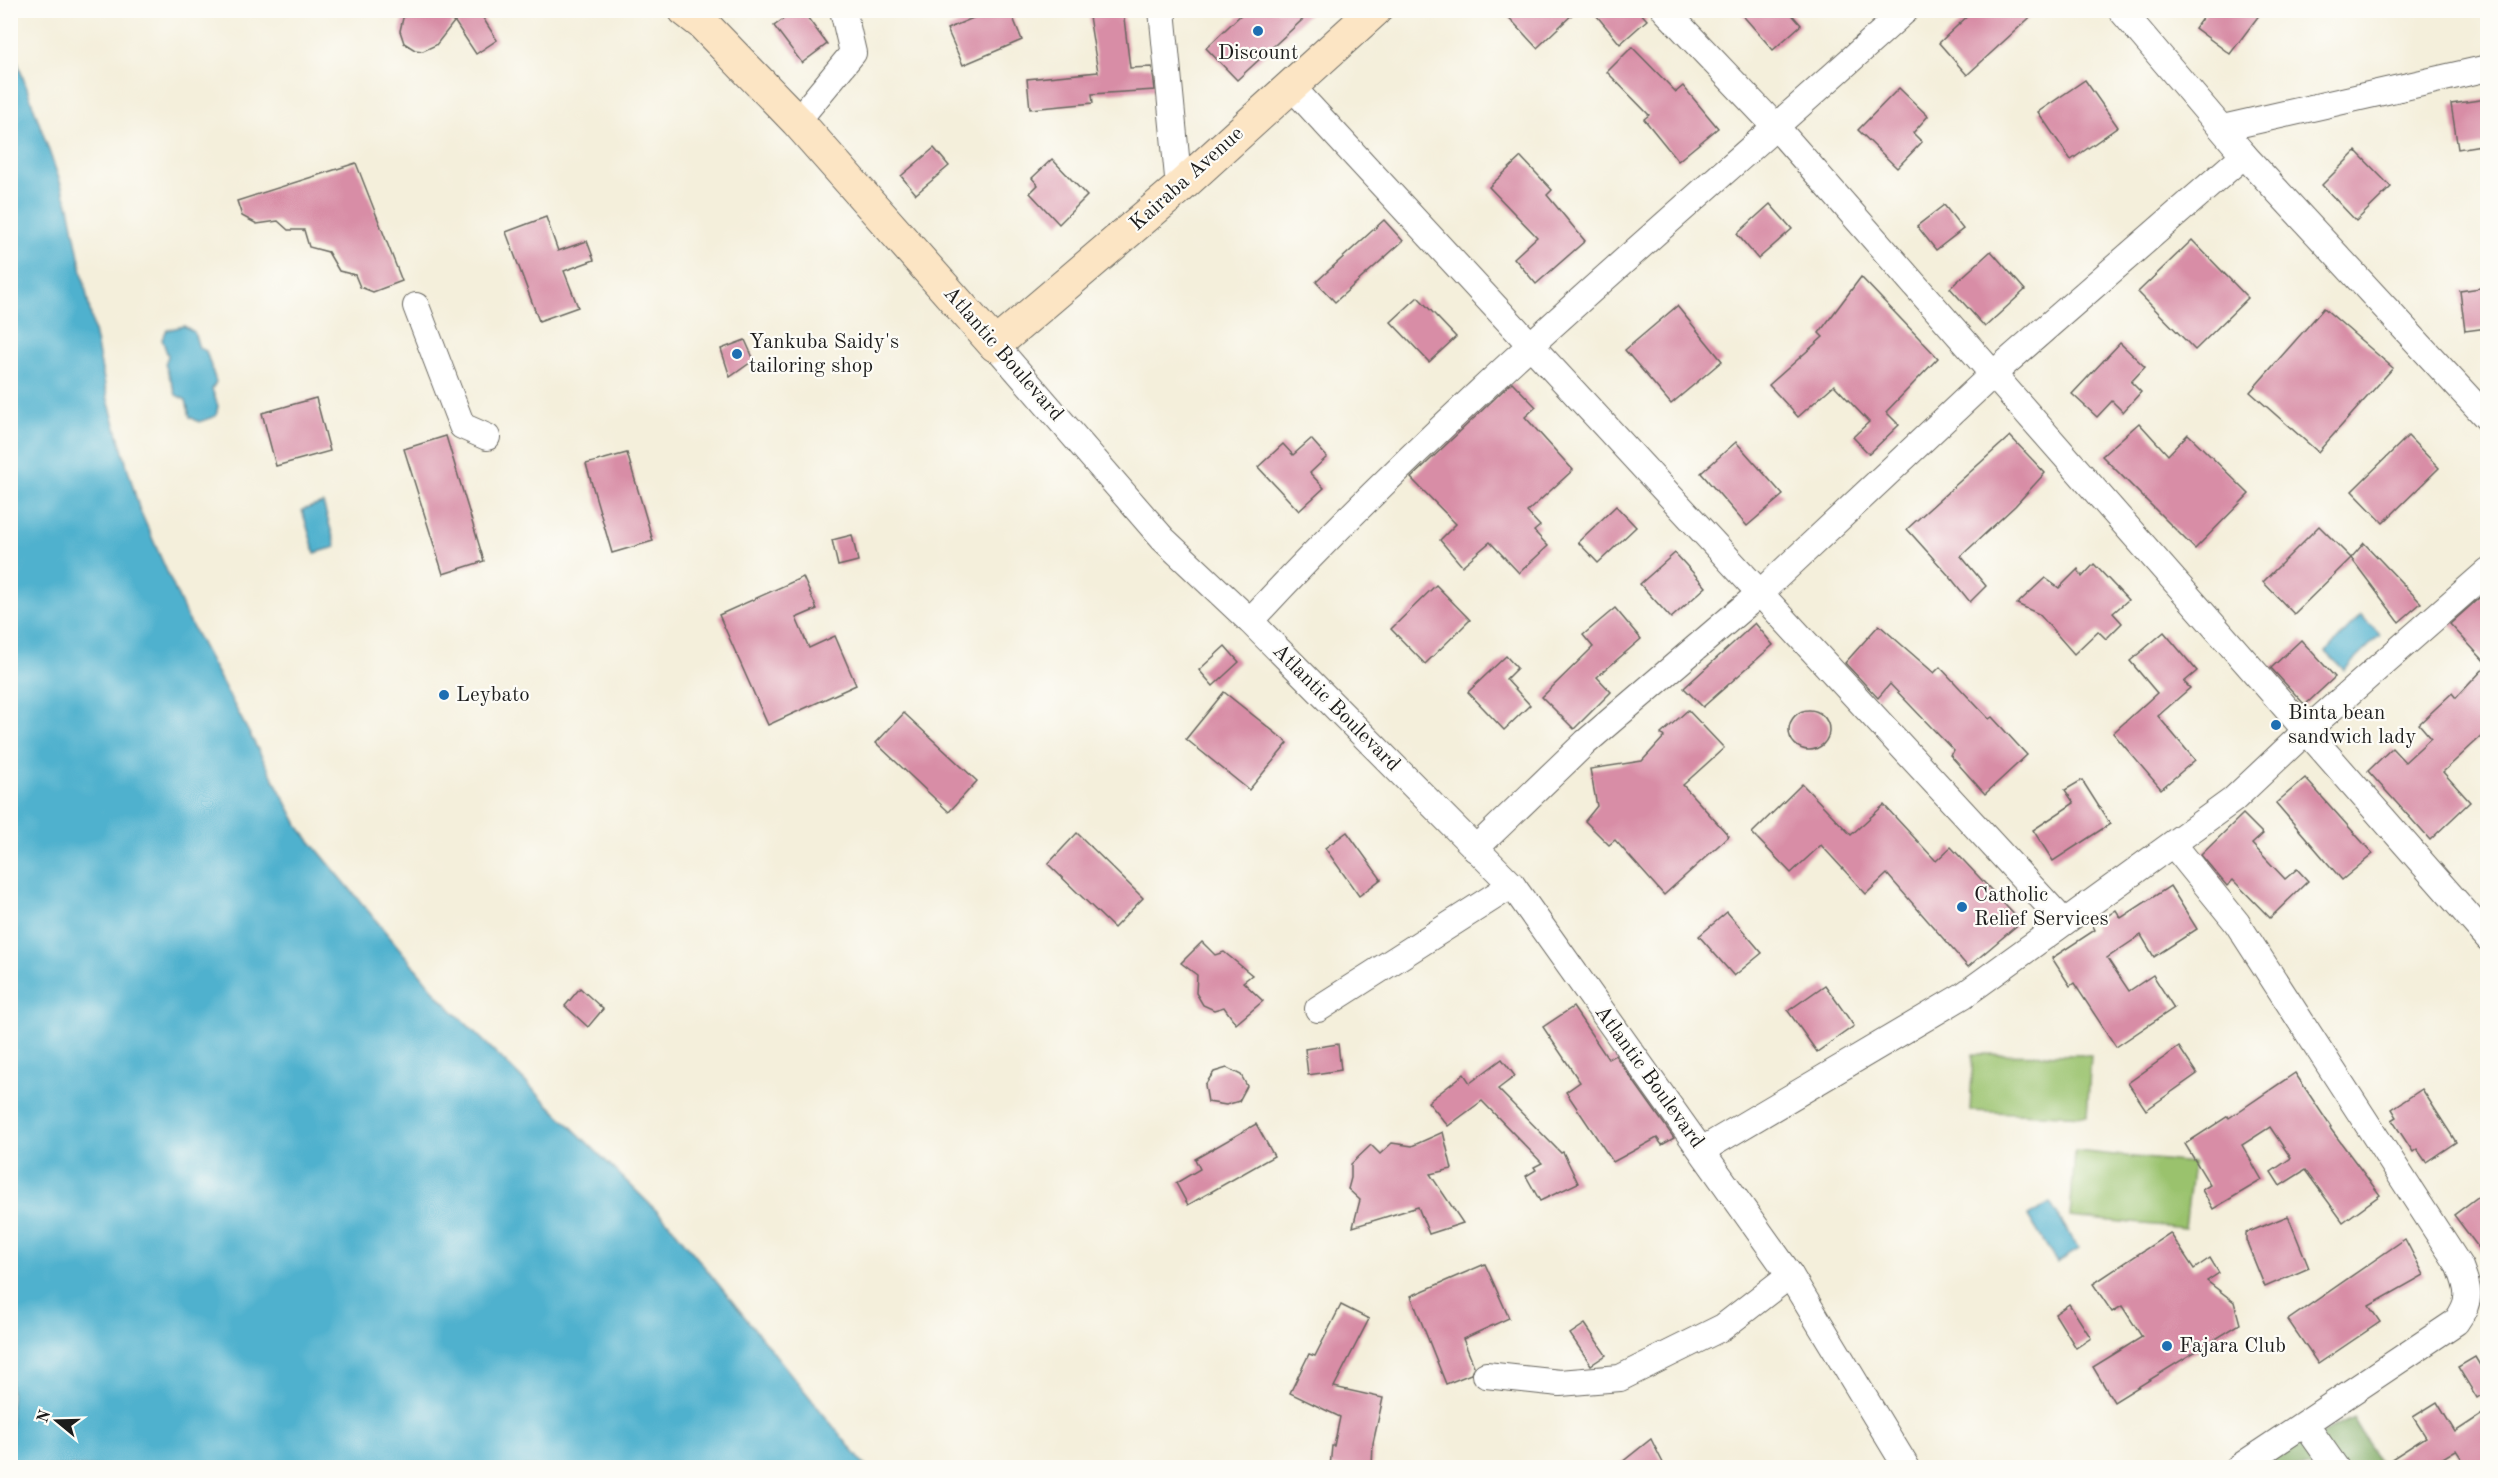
<svg xmlns="http://www.w3.org/2000/svg" width="2498" height="1478" font-family="'Old Standard TT',serif">
<style>
.green{fill:#9ac26d;stroke:#5b6f44;stroke-width:1.5}
.forest{fill:#7ba860;stroke:#4c623e;stroke-width:1.5}
.water{fill:#4fb1ce;stroke:#366675;stroke-width:1.5}
.building{fill:#d88da6}
.lines{fill:none;stroke-linecap:round;stroke-linejoin:round}
.street-casing{stroke:#68665f;stroke-width:28}
.secondary-casing{stroke:#68665f;stroke-width:35}
.street{stroke:#fff;stroke-width:26}
.secondary{stroke:#fce5c4;stroke-width:33}
.poi-dot{fill:#1f6fb2;stroke:#fdfcf7;stroke-width:2}
.labels{text-anchor:middle;dominant-baseline:central;stroke-width:4.5;stroke-linejoin:round;paint-order:stroke}
.poi-label{font-size:21px;fill:#1c1c1c;stroke:#fdfcf7;text-anchor:start}
.street-label{font-size:21px;fill:#1c1c1c;stroke:#fdfcf7}
</style>
<rect width="100%" height="100%" fill="#fdfcf7"/>
<filter id="ink" filterUnits="userSpaceOnUse"><feTurbulence type="fractalNoise" baseFrequency=".0167" numOctaves="2"/><feDisplacementMap in="SourceGraphic" scale="12" xChannelSelector="R" yChannelSelector="G"/><feConvolveMatrix kernelMatrix="1 2 1 2 8 2 1 2 1" color-interpolation-filters="sRGB"/></filter>
<filter id="wash" filterUnits="userSpaceOnUse"><feTurbulence type="fractalNoise" baseFrequency=".008" numOctaves="4" result="noise"/><feDisplacementMap in="SourceGraphic" scale="24" xChannelSelector="R" yChannelSelector="G"/><feGaussianBlur stdDeviation="1.35" result="paint"/><feColorMatrix in="noise" values="0 0 0 0 0 0 0 0 0 0 0 0 0 0 0 0 0 1.4 0 .05"/><feComposite in="paint" operator="in"/></filter>
<g filter="url(#wash)">
<rect width="100%" height="100%" fill="#f4efdb"/>
<!-- green -->
<g class="green">
<polygon points="1973,1054 2091,1055 2087,1116 1970,1111"/>
<polygon points="2075,1151 2193,1163 2185,1228 2070,1217"/>
</g>
<!-- forest -->
<polygon class="forest" points="2353,1418 2382,1467 2254,1468"/>
<!-- water -->
<g class="water">
<polygon points="10,41 69,207 108,400 139,508 187,617 301,830 442,1000 669,1223 866,1467 11,1467"/>
<polygon points="184,326 194,332 199,348 206,351 216,382 212,389 218,406 216,416 199,422 190,417 186,400 176,395 165,364 168,356 162,339 167,330"/>
<polygon points="323,503 336,547 315,553 302,510"/>
<polygon points="2361,615 2380,635 2344,670 2326,652"/>
<polygon points="2050,1203 2079,1249 2057,1263 2028,1216"/>
</g>
<g id="blocks">
<!-- building -->
<g class="building">
<polygon points="411,10 431,10 454,22 436,45 423,51 415,50 404,43 400,31 403,18"/>
<polygon points="447,10 478,10 497,40 476,54"/>
<polygon points="796,10 802,10 827,44 802,63 774,26"/>
<polygon points="992,10 1010,10 1022,40 963,65 947,29"/>
<polygon points="1088,10 1123,10 1130,68 1152,67 1155,90 1092,94 1093,103 1030,109 1027,79 1098,72"/>
<polygon points="1246,10 1313,10 1237,80 1206,48"/>
<polygon points="1502,10 1577,10 1537,48"/>
<polygon points="1592,10 1638,10 1647,20 1620,44"/>
<polygon points="1738,10 1788,10 1801,25 1773,50"/>
<polygon points="1974,10 2038,10 1967,75 1939,43"/>
<polygon points="2208,10 2263,10 2230,54 2195,28"/>
<polygon points="1632,47 1676,92 1683,86 1718,128 1678,161 1644,119 1649,115 1607,72"/>
<polygon points="2085,80 2118,127 2071,160 2038,112"/>
<polygon points="1899,88 1928,116 1913,133 1922,142 1897,168 1858,130"/>
<polygon points="2487,99 2487,144 2458,149 2451,104"/>
<polygon points="934,148 949,166 916,194 901,176"/>
<polygon points="2356,151 2391,187 2356,221 2322,185"/>
<polygon points="1521,157 1552,190 1547,195 1585,241 1536,284 1514,258 1537,237 1489,187"/>
<polygon points="1052,159 1087,196 1059,224 1030,193 1038,185 1032,178"/>
<polygon points="356,163 402,281 373,292 360,287 355,275 339,271 328,252 309,247 304,230 288,230 278,221 257,224 242,216 237,201"/>
<polygon points="1770,204 1792,229 1758,259 1737,234"/>
<polygon points="1944,205 1963,229 1936,250 1917,226"/>
<polygon points="546,217 558,251 587,241 594,260 564,271 578,307 539,321 506,232"/>
<polygon points="1384,220 1403,241 1335,302 1316,282"/>
<polygon points="2192,240 2248,298 2195,350 2138,292"/>
<polygon points="1991,251 2025,290 1985,327 1950,288"/>
<polygon points="1861,277 1938,358 1886,412 1899,425 1869,454 1853,437 1869,422 1834,385 1798,417 1769,385 1823,337 1819,333"/>
<polygon points="2487,287 2487,328 2465,331 2460,291"/>
<polygon points="1418,297 1456,337 1429,362 1391,322"/>
<polygon points="1677,306 1722,361 1671,404 1625,350"/>
<polygon points="2324,308 2393,368 2318,452 2250,392"/>
<polygon points="745,340 754,360 730,377 721,349"/>
<polygon points="2120,343 2145,367 2131,382 2141,392 2123,412 2112,401 2097,417 2072,394"/>
<polygon points="1512,382 1536,407 1525,417 1573,470 1527,512 1540,526 1534,531 1548,546 1519,573 1490,542 1462,566 1440,540 1456,524 1411,478"/>
<polygon points="316,398 330,451 276,466 262,413"/>
<polygon points="2139,423 2168,455 2188,434 2249,494 2195,549 2102,456"/>
<polygon points="446,436 484,561 443,574 404,449"/>
<polygon points="2010,436 2045,473 2015,506 1961,556 1986,586 1970,602 1950,577 1907,529"/>
<polygon points="2408,436 2439,468 2383,523 2352,491"/>
<polygon points="1311,439 1327,457 1310,473 1324,488 1299,511 1258,467 1283,444 1293,455"/>
<polygon points="1736,442 1783,495 1747,526 1701,473"/>
<polygon points="627,453 653,541 612,553 586,464"/>
<polygon points="1616,506 1636,527 1598,563 1578,542"/>
<polygon points="2319,526 2351,558 2294,614 2263,582"/>
<polygon points="852,535 858,561 838,566 832,540"/>
<polygon points="2364,543 2421,603 2399,622 2351,558"/>
<polygon points="1675,553 1706,587 1671,618 1640,584"/>
<polygon points="2094,564 2128,600 2113,613 2122,623 2106,639 2098,631 2074,654 2039,614 2017,604 2045,578 2059,588 2078,569 2082,577"/>
<polygon points="803,577 817,609 796,618 809,648 835,636 856,685 768,725 719,615"/>
<polygon points="1436,585 1470,620 1425,664 1391,629"/>
<polygon points="2487,591 2487,664 2450,624"/>
<polygon points="1615,608 1641,639 1597,677 1611,692 1574,729 1542,697 1593,647 1583,635"/>
<polygon points="1755,623 1773,645 1703,707 1684,688"/>
<polygon points="1879,625 1934,673 1940,667 1989,719 1992,717 2027,755 1985,794 1950,755 1954,751 1890,684 1878,698 1845,663"/>
<polygon points="2164,632 2197,671 2184,682 2190,688 2158,716 2195,760 2161,789 2113,733 2157,693 2130,661"/>
<polygon points="2301,640 2335,677 2305,705 2271,668"/>
<polygon points="1225,646 1239,662 1213,686 1199,670"/>
<polygon points="1506,656 1517,668 1506,679 1530,705 1504,730 1468,692"/>
<polygon points="2487,665 2487,731 2443,772 2470,802 2430,840 2368,771 2392,748 2405,762 2431,738 2419,724 2452,693 2456,698"/>
<polygon points="1224,692 1288,743 1249,790 1186,739"/>
<polygon points="1688,710 1724,748 1683,785 1729,836 1664,895 1615,840 1609,845 1585,821 1597,806 1590,769 1642,761 1664,737 1661,734"/>
<circle cx="1809" cy="730" r="20"/>
<polygon points="904,713 977,781 949,812 876,743"/>
<polygon points="2305,778 2373,854 2342,880 2276,803"/>
<polygon points="2082,780 2110,824 2053,861 2033,830 2074,803 2065,790"/>
<polygon points="1802,784 1851,835 1884,805 1936,861 1951,847 2021,922 1968,967 1887,874 1866,894 1821,845 1791,873 1752,833"/>
<polygon points="2243,814 2263,834 2252,844 2285,879 2297,869 2308,881 2270,918 2233,880 2227,886 2201,855"/>
<polygon points="1347,832 1381,879 1359,896 1325,848"/>
<polygon points="1077,833 1143,898 1114,928 1048,864"/>
<polygon points="2170,886 2197,929 2154,957 2141,935 2107,958 2129,991 2153,975 2174,1008 2116,1047 2074,983 2070,986 2052,958 2095,930 2093,926 2116,910 2121,918"/>
<polygon points="1727,912 1762,953 1734,976 1699,936"/>
<polygon points="1202,942 1215,955 1224,952 1252,975 1243,982 1263,1001 1236,1024 1224,1007 1214,1010 1203,1005 1196,993 1197,975 1181,963"/>
<polygon points="1825,985 1854,1026 1817,1052 1788,1011"/>
<polygon points="580,988 603,1009 588,1027 565,1006"/>
<polygon points="1573,1007 1608,1059 1615,1055 1674,1138 1662,1145 1657,1138 1613,1162 1566,1092 1580,1082 1543,1027"/>
<polygon points="1338,1044 1341,1070 1308,1075 1305,1049"/>
<polygon points="2179,1047 2197,1074 2146,1110 2128,1083"/>
<polygon points="1502,1059 1515,1076 1498,1089 1561,1153 1563,1152 1578,1183 1540,1201 1526,1176 1536,1170 1534,1167 1542,1163 1482,1101 1448,1126 1428,1102 1464,1074 1470,1083"/>
<polygon points="1227,1068 1241,1075 1247,1086 1239,1101 1226,1105 1208,1102 1205,1085 1214,1072"/>
<polygon points="2295,1073 2331,1127 2330,1128 2380,1195 2343,1222 2305,1170 2280,1186 2271,1172 2291,1158 2270,1127 2242,1145 2262,1180 2213,1209 2202,1190 2210,1185 2185,1144 2228,1116 2229,1118"/>
<polygon points="2422,1089 2456,1142 2426,1162 2417,1149 2413,1152 2392,1120 2397,1117 2392,1109"/>
<polygon points="1256,1124 1274,1156 1188,1205 1176,1183 1200,1169 1195,1159"/>
<polygon points="1443,1132 1452,1169 1430,1174 1463,1223 1429,1234 1418,1207 1353,1227 1360,1200 1348,1189 1351,1178 1351,1164 1371,1145 1380,1154 1392,1143 1412,1146"/>
<polygon points="2487,1190 2487,1259 2454,1215"/>
<polygon points="2288,1216 2309,1268 2265,1287 2246,1240 2246,1233"/>
<polygon points="2170,1233 2194,1269 2210,1258 2219,1273 2207,1281 2234,1302 2240,1324 2114,1402 2093,1367 2142,1337 2122,1306 2112,1312 2093,1284"/>
<polygon points="2405,1239 2424,1275 2369,1306 2380,1322 2318,1364 2288,1320"/>
<polygon points="1485,1264 1509,1318 1463,1339 1474,1366 1471,1374 1446,1384 1411,1296"/>
<polygon points="2069,1304 2091,1338 2076,1348 2055,1314"/>
<polygon points="1341,1305 1369,1319 1334,1387 1383,1398 1373,1443 1372,1467 1330,1467 1332,1446 1334,1446 1340,1417 1290,1393 1309,1354 1315,1356"/>
<polygon points="1585,1324 1606,1355 1591,1365 1570,1334"/>
<polygon points="2475,1357 2487,1377 2487,1391 2477,1398 2458,1367"/>
<polygon points="2437,1402 2455,1432 2487,1411 2487,1467 2467,1467 2456,1450 2428,1467 2379,1467 2426,1437 2413,1417"/>
<polygon points="1651,1439 1665,1467 1616,1467"/>
</g>
</g>
</g>
<g filter="url(#ink)">
<use href="#blocks" fill-opacity="0" stroke="#68665f" stroke-width="1.5"/>
<g class="lines">
<defs>
<g id="street">
<polyline points="1162,10 1179,188"/>
<polyline points="1665,10 1777,128 2488,938"/>
<polyline points="2121,10 2244,155 2488,419"/>
<polyline points="1291,86 2064,922"/>
<polyline points="797,121 853,53 843,10"/>
<polyline points="2223,128 2488,68"/>
<polyline points="416,306 462,426 487,437"/>
<polyline points="995,345 1163,539 1250,621 1512,885 1790,1275 1907,1468"/>
<path d="M1250 621C1452 401 1685 211 1906 10"/>
<path d="M2173 844 2237 923 2460 1267C2469 1291 2472 1300 2456 1322L2238 1468"/>
<polyline points="1475,849 1586,742 1760,593 1993,374 2244,155"/>
<polyline points="1318,1009 1512,885"/>
<polyline points="1702,1150 1964,995 2233,800 2307,730 2488,571"/>
<polyline points="1486,1375 1560,1383 1620,1378 1723,1327 1790,1275"/>
<polyline points="2305,1424 2336,1468"/>
</g>
<polyline id="secondary" points="685,10 703,24 797,121 995,345 1179,188 1375,10"/>
</defs>
<!-- street casing -->
<use href="#street" class="street-casing"/>
<!-- secondary casing -->
<use href="#secondary" class="secondary-casing"/>
<!-- street -->
<use href="#street" class="street"/>
<!-- secondary -->
<use href="#secondary" class="secondary"/>
</g>
</g>
<!-- markers -->
<g class="poi-dot">
<circle cx="1258" cy="31" r="6"/>
<circle cx="737" cy="354" r="6"/>
<circle cx="444" cy="695" r="6"/>
<circle cx="2276" cy="725" r="6"/>
<circle cx="1962" cy="907" r="6"/>
<circle cx="2167" cy="1346" r="6"/>
</g>
<g class="labels">
<!-- poi labels -->
<g class="poi-label">
<text x="1258" y="53" text-anchor="middle">Discount</text>
<text x="749" y="342">Yankuba Saidy's<tspan x="749" dy="24">tailoring shop</tspan></text>
<text x="456" y="695">Leybato</text>
<text x="2288" y="713">Binta bean<tspan x="2288" dy="24">sandwich lady</tspan></text>
<text x="1974" y="895">Catholic<tspan x="1974" dy="24">Relief Services</tspan></text>
<text x="2179" y="1346">Fajara Club</text>
</g>
<!-- street labels -->
<g class="street-label">
<text transform="translate(1187 179) rotate(-42)">Kairaba Avenue</text>
<text transform="translate(1003 354) rotate(49)">Atlantic Boulevard</text>
<text transform="translate(1336 708) rotate(45)">Atlantic Boulevard</text>
<text transform="translate(1649 1077) rotate(54)">Atlantic Boulevard</text>
</g>
</g>
<!-- margin -->
<rect width="2498" height="1478" fill="none" stroke="#fdfcf7" stroke-width="36"/>
<!-- north arrow -->
<g transform="translate(57 1421) rotate(289)" stroke="#fdfcf7" stroke-width="4.5" paint-order="stroke">
<path d="M0-4.5L10 22L0 15L-10 22Z" fill="#1c1c1c"/>
<text y="-9" font-size="16" font-weight="bold" text-anchor="middle" fill="#1c1c1c">N</text>
</g>
</svg>
